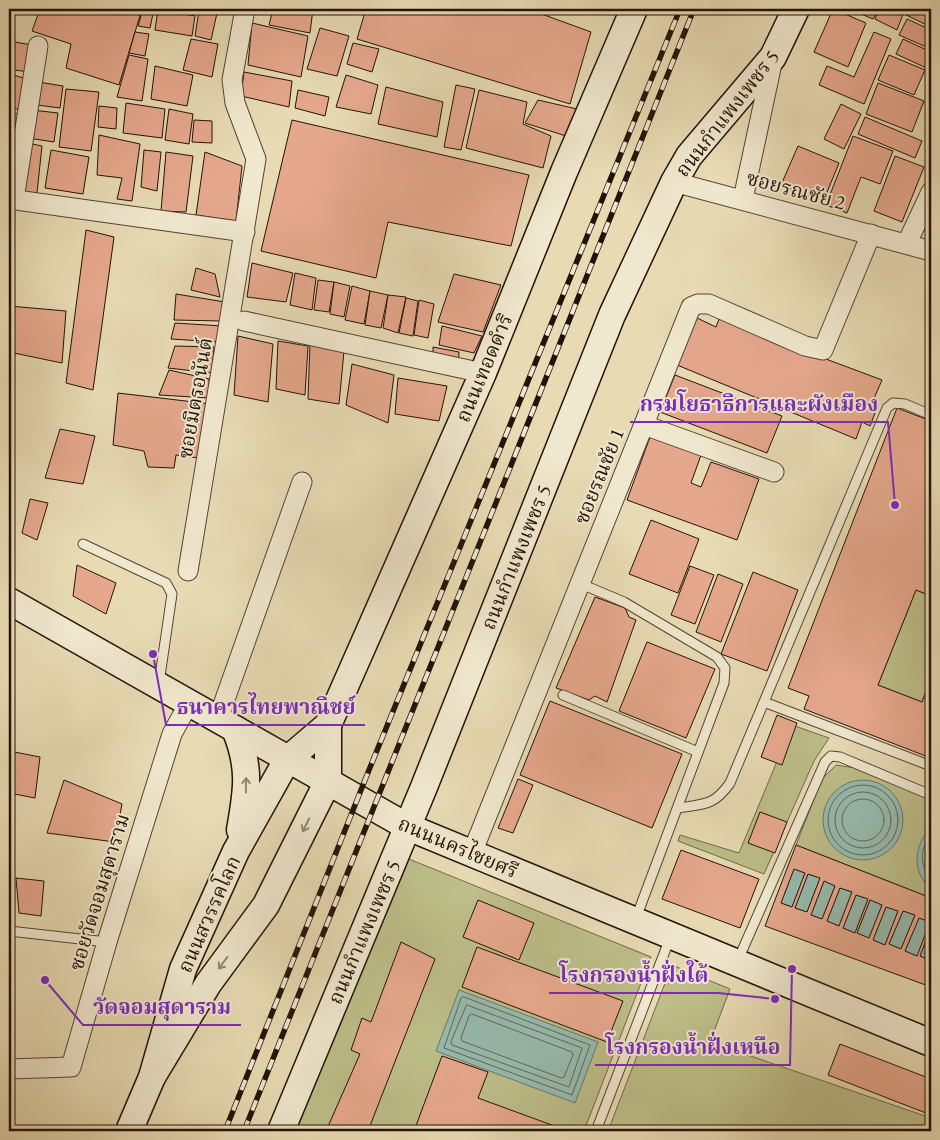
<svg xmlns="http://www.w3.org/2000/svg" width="940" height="1140" font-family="'EB Garamond','Noto Serif Thai',serif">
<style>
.green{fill:#bdbe89;stroke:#706849}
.water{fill:#97bbaf;stroke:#69776d}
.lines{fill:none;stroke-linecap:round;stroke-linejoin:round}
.shore{stroke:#5e665c;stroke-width:1}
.building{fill:#e6a88d;stroke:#241209;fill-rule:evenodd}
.lane-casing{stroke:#554434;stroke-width:11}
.street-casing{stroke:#554434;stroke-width:21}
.secondary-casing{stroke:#241209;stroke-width:29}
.lane{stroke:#f0e8ce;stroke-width:9}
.street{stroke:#f0e8ce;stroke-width:19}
.secondary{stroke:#f0e8ce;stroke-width:26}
.rail-casing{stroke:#241209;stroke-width:5.5}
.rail{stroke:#f0e8ce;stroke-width:4;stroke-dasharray:11;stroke-linecap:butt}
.oneway{stroke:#948875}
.labels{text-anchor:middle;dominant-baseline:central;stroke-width:4;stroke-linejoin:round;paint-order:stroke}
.street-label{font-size:20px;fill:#241209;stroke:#f0e8ce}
.leader{fill:none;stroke:#7b2cbf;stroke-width:2}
.callout-dot{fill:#7b2cbf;stroke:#f0e8ce;stroke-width:2}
.callout-label{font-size:21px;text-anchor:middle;font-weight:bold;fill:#7b2cbf;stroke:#f0e8ce;stroke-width:4;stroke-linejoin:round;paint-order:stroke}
</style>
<rect width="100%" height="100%" fill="#e8dbb4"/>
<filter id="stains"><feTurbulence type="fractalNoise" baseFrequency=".004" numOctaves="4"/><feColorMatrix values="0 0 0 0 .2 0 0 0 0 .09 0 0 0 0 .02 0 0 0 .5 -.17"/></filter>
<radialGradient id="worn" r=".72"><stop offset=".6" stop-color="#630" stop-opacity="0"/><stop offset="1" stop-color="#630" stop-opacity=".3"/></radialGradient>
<!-- green -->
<g class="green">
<polygon points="916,590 931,596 931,679 922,702 878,685"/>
<polygon points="792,725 829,738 814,761 764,874 678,841 680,835 739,853"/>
<polygon points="836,765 855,768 931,799 931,898 796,845 822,779"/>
<polygon points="404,857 651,957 584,1131 295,1131"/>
<polygon points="672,965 730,989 710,1042 931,1118 931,1131 608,1131"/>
</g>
<!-- water -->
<g class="water">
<circle cx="863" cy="820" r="40"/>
<path d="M931 827V888C910 873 915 843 931 827Z"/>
<polygon points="794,869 805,873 792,907 781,903"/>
<polygon points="808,874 820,878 807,912 795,908"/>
<polygon points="824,881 835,886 822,919 811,915"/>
<polygon points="840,888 852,892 839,926 827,921"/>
<polygon points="856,895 868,899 855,933 843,928"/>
<polygon points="870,900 882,905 869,938 857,933"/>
<polygon points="886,907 898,911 885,945 873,940"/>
<polygon points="903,911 915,915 901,949 889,944"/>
<polygon points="919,918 930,922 917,956 905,951"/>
<polygon points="931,927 931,961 920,956"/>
<polygon points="459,990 598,1042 575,1103 436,1051"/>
</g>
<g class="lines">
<!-- shore -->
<g class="shore">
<circle cx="863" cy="820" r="35"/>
<circle cx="863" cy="820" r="28"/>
<circle cx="863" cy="820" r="21"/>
<path d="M931 834C919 850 920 865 931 881"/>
<polygon points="464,997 590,1045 572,1095 444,1048 461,998"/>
<polygon points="467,1005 582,1048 569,1087 452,1045 451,1042"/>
<polygon points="472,1014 572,1052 573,1055 564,1077 561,1078 462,1041 461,1038 469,1016"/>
</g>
</g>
<!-- building -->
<g class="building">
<polygon points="40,9 142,9 119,85 66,68 71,44 32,31"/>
<polygon points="143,9 154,9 150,28 138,26"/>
<polygon points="158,9 195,16 192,36 155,30"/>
<polygon points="214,9 238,9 238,13"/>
<polygon points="273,9 313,9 310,33 269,25"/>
<polygon points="366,9 528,9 591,32 570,104 357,39"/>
<polygon points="833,9 866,23 848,67 814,52"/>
<polygon points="849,9 878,9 873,19"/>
<polygon points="879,9 905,9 897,30 875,19"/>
<polygon points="907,9 918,9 931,16 931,27 904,14"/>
<polygon points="918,9 931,9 931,15"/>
<polygon points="199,10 217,13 211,40 195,36"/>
<polygon points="907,19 931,30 931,49 899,35"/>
<polygon points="252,23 308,36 301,77 248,65"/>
<polygon points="320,28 349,36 337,76 307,69"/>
<polygon points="135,32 149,34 145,56 129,53"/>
<polygon points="874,32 891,39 864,104 819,85 827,66 854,77"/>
<polygon points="191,39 218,44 212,77 183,70"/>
<polygon points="903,39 931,52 931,70 896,54"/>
<polygon points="9,41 38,46 34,73 9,69"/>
<polygon points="353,43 379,49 372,72 347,64"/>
<polygon points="129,55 148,59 142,101 117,97"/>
<polygon points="889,55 925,70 914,95 878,80"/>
<polygon points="155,66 193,75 187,106 151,99"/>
<polygon points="244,72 292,81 289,107 241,96"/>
<polygon points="14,75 32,81 28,111 11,108"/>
<polygon points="346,75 378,85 371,114 336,107"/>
<polygon points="32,81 63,86 60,108 29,104"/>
<polygon points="878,83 924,101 912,132 866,114"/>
<polygon points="456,85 475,89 461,150 444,147"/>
<polygon points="386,87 443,102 437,137 378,124"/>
<polygon points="66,89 99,92 91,151 59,147"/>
<polygon points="298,90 329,97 325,116 295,108"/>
<polygon points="479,90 527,102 523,124 551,136 543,168 466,148"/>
<polygon points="538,100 577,109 566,136 525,123"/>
<polygon points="126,103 165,109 162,138 123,133"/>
<polygon points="841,104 861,114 844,149 824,139"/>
<polygon points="99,106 117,108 116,129 98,127"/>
<polygon points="169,109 193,114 189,144 165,140"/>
<polygon points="32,110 58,113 54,142 28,138"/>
<polygon points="9,113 21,114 16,158 9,158"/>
<polygon points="865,117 922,141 915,158 858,134"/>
<polygon points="194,120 212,121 212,143 192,142"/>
<polygon points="292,120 529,175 511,246 388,222 376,278 261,251"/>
<polygon points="99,135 140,144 132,201 117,199 122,178 97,175"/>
<polygon points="853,136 893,151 880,184 861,177 847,213 826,205"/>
<polygon points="23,142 42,146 36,202 14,199"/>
<polygon points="798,146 839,163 823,202 781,185"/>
<polygon points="51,150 89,157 83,194 45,188"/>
<polygon points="144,150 161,152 157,191 141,187"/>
<polygon points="166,152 193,156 186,212 161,211"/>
<polygon points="205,152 242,166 236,221 196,215"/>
<polygon points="895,156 924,167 902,222 874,211"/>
<polygon points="86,230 114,237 93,390 66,383"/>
<polygon points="252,263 293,273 286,302 247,297"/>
<polygon points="196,268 215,274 220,297 191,290"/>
<polygon points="295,273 316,278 312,310 290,305"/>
<polygon points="454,274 501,285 483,332 438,322"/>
<polygon points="318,280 334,282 329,312 314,310"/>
<polygon points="334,282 350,286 344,317 330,314"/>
<polygon points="352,286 370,291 364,324 345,320"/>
<polygon points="370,291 388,295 381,328 365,325"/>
<polygon points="176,294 225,302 222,321 174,320"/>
<polygon points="388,295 406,297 398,333 383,328"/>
<polygon points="406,298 418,301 413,336 399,333"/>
<polygon points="419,300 434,304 428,338 414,335"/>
<polygon points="9,306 66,311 62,363 9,352"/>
<polygon points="697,318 716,327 719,319 882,380 872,403 878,405 870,426 862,422 856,439 677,365"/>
<polygon points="175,323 223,326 218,342 171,339"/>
<polygon points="442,326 482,336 474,353 439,345"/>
<polygon points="238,336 273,344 268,402 234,395"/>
<polygon points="278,341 308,346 305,395 276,389"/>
<polygon points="310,343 344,351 339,404 308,399"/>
<polygon points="175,346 214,347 212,373 168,368"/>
<polygon points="433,347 459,352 458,367 433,362"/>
<polygon points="352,364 394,375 388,423 346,405"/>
<polygon points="169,370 209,379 210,398 159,395"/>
<polygon points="675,375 782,416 767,453 660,412"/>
<polygon points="398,378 447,386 439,421 395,414"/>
<polygon points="118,393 211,404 199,458 176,455 174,468 148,467 144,451 113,445"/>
<polygon points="897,408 931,421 931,596 916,590 878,685 922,702 931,679 931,758 804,709 809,696 788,688"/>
<polygon points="60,429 95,436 83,484 45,478"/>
<polygon points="650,437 701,455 691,483 701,487 711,462 759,479 737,540 627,500"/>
<polygon points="30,499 48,503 37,540 22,533"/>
<polygon points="651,520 699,539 678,593 629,574"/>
<polygon points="77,565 116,583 106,614 73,596"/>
<polygon points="690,566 714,575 695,624 671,615"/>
<polygon points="753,572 798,590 767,671 721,654"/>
<polygon points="718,574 743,584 721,642 696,632"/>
<polygon points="595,597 625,608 629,617 636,620 607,702 595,696 589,700 556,688"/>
<polygon points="647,642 715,669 686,738 619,711"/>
<polygon points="550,701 682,754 652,828 520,775"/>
<polygon points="777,715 797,723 782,765 761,757"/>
<polygon points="9,751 40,757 35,798 9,793"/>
<polygon points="518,779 533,785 513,833 498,828"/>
<polygon points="64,780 122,804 115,842 47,833"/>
<polygon points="760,812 787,822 775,853 748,843"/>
<path d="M796 845 931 898V927L920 956 931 961V987L765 926ZM794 869 805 873 792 907 781 903ZM808 874 820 878 807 912 795 908ZM824 881 835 886 822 919 811 915ZM840 888 852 892 839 926 827 921ZM856 895 868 899 855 933 843 928ZM870 900 882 905 869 938 857 933ZM886 907 898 911 885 945 873 940ZM903 911 915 915 901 949 889 944ZM919 918 930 922 917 956 905 951Z"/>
<polygon points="681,850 759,879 740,928 662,899"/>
<polygon points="16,878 44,881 41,916 19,913"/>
<polygon points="478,900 534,923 519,960 463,937"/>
<polygon points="401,942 435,959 368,1131 326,1131 360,1054 351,1050 362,1018 371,1022"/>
<polygon points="477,947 623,1001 607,1042 462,987"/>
<polygon points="840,1044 931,1079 931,1115 828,1075"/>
<polygon points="442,1056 488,1072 478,1098 568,1131 414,1131"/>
</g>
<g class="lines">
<defs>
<g id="lane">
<polyline points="83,544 166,583 172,594 159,683"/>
<polyline points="581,584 624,602 717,657 725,668 724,683 636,918"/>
<polyline points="563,695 698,752"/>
<polyline points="764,702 931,766"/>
<path d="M678 808C704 804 714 806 730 783L887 408 893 403 905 404 931 415"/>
<polyline points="9,931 107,942"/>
<polyline points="738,960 825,762 831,756 840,757 931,795"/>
<polyline points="596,1131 670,938"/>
</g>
<g id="street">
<polyline points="674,182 931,251"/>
<polyline points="9,199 245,232"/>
<polyline points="14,199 38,46"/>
<polyline points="743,199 773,59"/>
<polyline points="907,243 931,192"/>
<polyline points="244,321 483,373"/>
<polyline points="644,425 774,472"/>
<polyline points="188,571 256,159 235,103 232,80 245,9"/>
<polyline points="218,719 302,482"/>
<polyline points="472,853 691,307 698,304 709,304 805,346 823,350 871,234"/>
<polyline points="9,1069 71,1067 107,942 172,734 189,703"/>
</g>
<g id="secondary">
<polyline points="9,601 408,827 931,1043"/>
<path d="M235 729C251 767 247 791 240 830"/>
<polyline points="152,1077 208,984 266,905 328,781 328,725 483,373 564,172 634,9"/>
<polyline points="129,1131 152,1077 183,969 236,851 287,760 328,725"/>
<polyline points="281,1131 424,787 612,315 674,182 689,156 773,57 796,9"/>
</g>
</defs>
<!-- lane casing -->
<use href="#lane" class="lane-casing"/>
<!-- street casing -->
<use href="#street" class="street-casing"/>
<!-- secondary casing -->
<use href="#secondary" class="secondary-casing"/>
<!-- lane -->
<use href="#lane" class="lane"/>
<!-- street -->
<use href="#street" class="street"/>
<!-- secondary -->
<use href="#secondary" class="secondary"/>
<defs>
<g id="rail">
<polyline points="225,1131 369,770 680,9"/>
<polyline points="244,1131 694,9"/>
</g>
</defs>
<!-- rail casing -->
<use href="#rail" class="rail-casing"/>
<!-- rail -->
<use href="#rail" class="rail"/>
</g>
<!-- one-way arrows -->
<defs><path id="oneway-shaft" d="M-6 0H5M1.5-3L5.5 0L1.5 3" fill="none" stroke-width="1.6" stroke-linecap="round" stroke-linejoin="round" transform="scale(1.25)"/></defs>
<g class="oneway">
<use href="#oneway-shaft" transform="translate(246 785) rotate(-89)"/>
<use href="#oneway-shaft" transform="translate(306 825) rotate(116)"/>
<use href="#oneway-shaft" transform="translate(223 963) rotate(126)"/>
</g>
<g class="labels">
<!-- street labels -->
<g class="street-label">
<text transform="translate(727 113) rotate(-52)">ถนนกำแพงเพชร 5</text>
<text transform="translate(796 190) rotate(15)">ซอยรณชัย 2</text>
<text transform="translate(484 368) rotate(-67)">ถนนเทอดดำริ</text>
<text transform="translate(195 398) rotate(-80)">ซอยมิตรอนันต์</text>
<text transform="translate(599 476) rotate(-68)">ซอยรณชัย 1</text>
<text transform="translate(516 557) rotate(-68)">ถนนกำแพงเพชร 5</text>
<text transform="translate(458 847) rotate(23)">ถนนนครไชยศรี</text>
<text transform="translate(99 892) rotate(-73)">ซอยวัดจอมสุดาราม</text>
<text transform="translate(209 914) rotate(-66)">ถนนสวรรคโลก</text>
<text transform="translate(364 932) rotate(-67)">ถนนกำแพงเพชร 5</text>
</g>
</g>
<!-- callouts -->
<path class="leader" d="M895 505L888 422H630M153 654L166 725H365M775 999L718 993H549M45 980L83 1025H241M792 969L790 1065H595"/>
<g class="callout-dot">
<circle cx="895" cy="505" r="5"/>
<circle cx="153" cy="654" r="5"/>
<circle cx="775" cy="999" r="5"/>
<circle cx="45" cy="980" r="5"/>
<circle cx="792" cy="969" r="5"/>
</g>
<g class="callout-label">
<text x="759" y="411">กรมโยธาธิการและผังเมือง</text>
<text x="266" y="714">ธนาคารไทยพาณิชย์</text>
<text x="634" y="982">โรงกรองน้ำฝั่งใต้</text>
<text x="162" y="1014">วัดจอมสุดาราม</text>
<text x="693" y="1054">โรงกรองน้ำฝั่งเหนือ</text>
</g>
<!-- margin -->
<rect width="940" height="1140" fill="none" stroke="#e8dbb4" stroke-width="30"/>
<rect x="10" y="10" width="920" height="1120" fill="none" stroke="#241209" stroke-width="2.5"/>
<rect x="15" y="15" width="910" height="1110" fill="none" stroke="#241209"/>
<rect width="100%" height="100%" filter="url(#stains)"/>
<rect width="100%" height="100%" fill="url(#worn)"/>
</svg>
